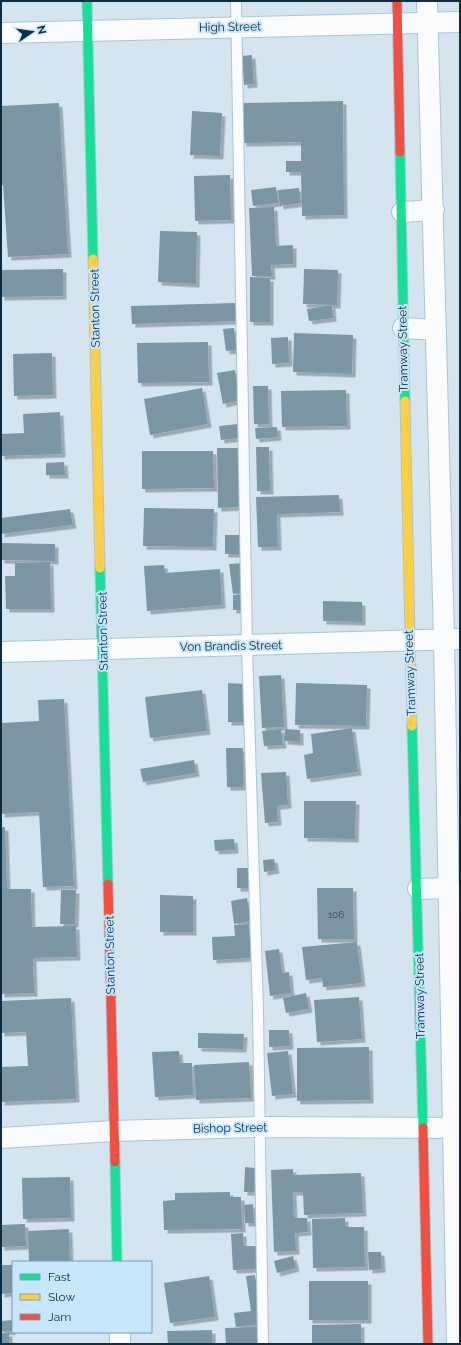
<svg xmlns="http://www.w3.org/2000/svg" width="461" height="1345" font-family="Raleway,sans-serif">
<style>
.building{fill:#7d96a4;filter:url(#shadow)}
.lines{fill:none;stroke-linecap:round;stroke-linejoin:round}
.lane-casing{stroke:#acc4d3;stroke-width:12}
.street-casing{stroke:#acc4d3;stroke-width:22}
.fast-casing{stroke:#acc4d3;stroke-width:11}
.slow-casing{stroke:#acc4d3;stroke-width:11}
.jam-casing{stroke:#acc4d3;stroke-width:11}
.lane{stroke:#f9fbfd;stroke-width:10}
.street{stroke:#f9fbfd;stroke-width:20}
.fast{stroke:#16e098;stroke-width:9}
.slow{stroke:#ffcf43;stroke-width:9}
.jam{stroke:#f24e42;stroke-width:9}
.labels{text-anchor:middle;dominant-baseline:central;stroke-width:4;stroke-linejoin:round;paint-order:stroke}
.number-label{font-size:10px;fill:#28475a}
.street-label{font-size:12px;fill:#0c2d42;stroke:#c9e7fc}
</style>
<defs>
<filter id="shadow"><feDropShadow dx="3.5" dy="3.5" stdDeviation="0" flood-color="#0004"/></filter>
</defs>
<rect width="100%" height="100%" fill="#d5e5f0"/>
<!-- building -->
<g class="building">
<polygon points="252,55 254,84 244,85 242,56"/>
<polygon points="343,101 344,215 302,216 301,172 286,172 286,161 301,161 301,142 243,143 243,103"/>
<polygon points="59,103 68,254 8,257 3,185 1,186 1,106"/>
<polygon points="192,111 222,113 220,156 190,155"/>
<polygon points="230,175 231,220 195,221 194,176"/>
<polygon points="276,187 278,203 253,206 251,190"/>
<polygon points="299,188 301,203 280,206 278,190"/>
<polygon points="274,207 276,246 293,245 293,264 271,265 272,276 252,276 249,208"/>
<polygon points="160,231 197,232 196,284 158,282"/>
<polygon points="63,269 63,296 1,297 1,270"/>
<polygon points="304,269 338,270 337,305 303,304"/>
<polygon points="250,277 270,278 270,322 250,322"/>
<polygon points="235,303 236,321 132,324 131,306"/>
<polygon points="332,305 333,318 309,321 307,309"/>
<polygon points="234,328 237,350 226,351 223,329"/>
<polygon points="294,333 353,335 352,374 293,372"/>
<polygon points="288,337 289,363 272,364 271,338"/>
<polygon points="208,342 209,382 138,383 137,343"/>
<polygon points="52,353 53,395 14,396 13,354"/>
<polygon points="235,370 241,400 223,404 217,373"/>
<polygon points="253,386 268,386 269,424 254,424"/>
<polygon points="202,388 208,424 150,435 144,399"/>
<polygon points="346,390 347,426 282,427 281,391"/>
<polygon points="60,412 62,454 1,456 1,434 24,433 23,414"/>
<polygon points="238,424 240,438 221,440 219,426"/>
<polygon points="277,427 278,437 256,439 255,428"/>
<polygon points="256,447 269,447 270,491 257,491"/>
<polygon points="217,448 238,448 240,507 218,508"/>
<polygon points="142,451 213,451 214,488 142,489"/>
<polygon points="64,462 65,475 46,475 46,463"/>
<polygon points="339,495 340,512 277,514 278,547 258,547 256,497"/>
<polygon points="144,508 214,509 213,547 143,546"/>
<polygon points="70,509 73,525 1,534 1,518"/>
<polygon points="225,535 243,535 242,554 225,554"/>
<polygon points="1,543 55,544 55,561 1,560"/>
<polygon points="50,562 51,609 6,609 5,576 15,576 15,563"/>
<polygon points="242,563 246,592 233,594 229,564"/>
<polygon points="164,565 165,573 220,569 222,605 147,611 144,566"/>
<rect x="233" y="595" width="11" height="15"/>
<polygon points="323,601 362,602 362,622 323,621"/>
<polygon points="281,675 284,727 262,728 259,676"/>
<polygon points="228,683 246,684 246,722 228,722"/>
<polygon points="296,683 367,685 366,726 295,725"/>
<polygon points="202,690 207,731 150,738 145,697"/>
<polygon points="64,699 74,886 43,887 39,812 1,814 1,723 39,721 38,700"/>
<polygon points="352,728 358,772 307,779 304,755 313,753 311,734"/>
<polygon points="281,729 283,745 264,746 262,731"/>
<polygon points="285,729 300,730 300,742 284,741"/>
<polygon points="226,748 243,748 243,787 227,787"/>
<polygon points="194,760 196,773 143,782 140,769"/>
<polygon points="286,772 288,805 277,806 278,822 265,823 261,773"/>
<polygon points="304,801 356,801 355,839 304,838"/>
<polygon points="1,827 5,827 7,889 31,889 32,927 76,926 77,957 33,958 34,993 1,994"/>
<polygon points="234,839 235,850 215,851 214,840"/>
<polygon points="274,859 276,870 264,872 263,860"/>
<rect x="237" y="868" width="12" height="20"/>
<polygon points="317,888 353,888 354,939 318,939"/>
<polygon points="61,890 76,890 75,924 60,924"/>
<polygon points="160,895 193,896 193,932 160,932"/>
<polygon points="247,898 251,921 234,924 231,901"/>
<polygon points="249,924 251,958 213,960 212,937 235,936 234,925"/>
<polygon points="357,942 362,983 323,987 322,978 306,980 302,947"/>
<polygon points="279,949 282,973 289,972 291,993 270,996 265,951"/>
<polygon points="306,993 309,1009 286,1013 283,998"/>
<polygon points="359,997 362,1039 317,1042 314,1000"/>
<polygon points="71,998 76,1099 1,1102 1,1067 28,1066 26,1032 1,1033 1,1001"/>
<polygon points="269,1030 289,1030 290,1046 269,1047"/>
<polygon points="198,1033 244,1034 243,1049 198,1048"/>
<polygon points="369,1047 370,1100 297,1101 297,1048"/>
<polygon points="179,1051 180,1063 192,1063 193,1095 155,1097 152,1052"/>
<polygon points="288,1051 293,1094 272,1096 267,1053"/>
<polygon points="249,1062 251,1098 196,1100 194,1065"/>
<polygon points="245,1167 257,1168 256,1192 244,1192"/>
<polygon points="293,1169 293,1175 361,1173 363,1213 304,1215 303,1192 293,1192 294,1218 307,1218 308,1232 295,1233 296,1251 274,1252 271,1170"/>
<polygon points="70,1177 71,1218 23,1219 22,1178"/>
<polygon points="230,1192 230,1197 241,1197 242,1229 164,1230 163,1201 175,1200 175,1193"/>
<polygon points="253,1204 254,1223 245,1223 244,1205"/>
<polygon points="345,1218 345,1227 364,1227 365,1267 313,1268 312,1219"/>
<polygon points="25,1224 26,1246 1,1247 1,1225"/>
<polygon points="69,1229 70,1262 29,1262 28,1231"/>
<polygon points="243,1233 243,1246 259,1246 260,1269 233,1270 231,1234"/>
<polygon points="368,1252 381,1252 382,1269 369,1270"/>
<polygon points="293,1256 296,1268 277,1273 274,1261"/>
<polygon points="1,1265 13,1265 13,1293 1,1294"/>
<polygon points="255,1275 261,1324 236,1327 234,1313 251,1311 246,1276"/>
<polygon points="209,1276 215,1317 170,1323 164,1283"/>
<rect x="309" y="1281" width="59" height="39"/>
<polygon points="1,1318 2,1321 13,1320 13,1331 1,1332"/>
<polygon points="361,1324 361,1344 312,1344 312,1325"/>
<polygon points="257,1327 257,1344 226,1344 225,1328"/>
<polygon points="212,1330 212,1344 168,1344 167,1331"/>
<rect x="1" y="1333" width="8" height="11"/>
</g>
<g class="lines">
<defs>
<polyline id="lane" points="236,1 247,646 258,1011 263,1344"/>
<g id="street">
<polyline points="427,1 444,639 457,1344"/>
<polyline points="1,33 460,22"/>
<polyline points="402,212 434,210"/>
<polyline points="403,328 436,330"/>
<polyline points="1,652 460,639"/>
<polyline points="418,889 449,888"/>
<polyline points="1,1138 113,1131 259,1127 460,1128"/>
<polyline points="120,1332 120,1344"/>
</g>
<g id="fast">
<polyline points="87,1 93,259"/>
<polyline points="400,152 405,401"/>
<polyline points="100,568 108,884"/>
<polyline points="412,726 423,1128"/>
<polyline points="115,1162 117,1262"/>
</g>
<g id="slow">
<polyline points="93,259 100,568"/>
<polyline points="405,401 412,726"/>
</g>
<g id="jam">
<polyline points="397,1 400,152"/>
<polyline points="108,884 115,1162"/>
<polyline points="423,1128 428,1344"/>
</g>
</defs>
<!-- lane casing -->
<use href="#lane" class="lane-casing"/>
<!-- street casing -->
<use href="#street" class="street-casing"/>
<!-- fast casing -->
<use href="#fast" class="fast-casing"/>
<!-- slow casing -->
<use href="#slow" class="slow-casing"/>
<!-- jam casing -->
<use href="#jam" class="jam-casing"/>
<!-- lane -->
<use href="#lane" class="lane"/>
<!-- street -->
<use href="#street" class="street"/>
<!-- fast -->
<use href="#fast" class="fast"/>
<!-- slow -->
<use href="#slow" class="slow"/>
<!-- jam -->
<use href="#jam" class="jam"/>
</g>
<g class="labels">
<!-- number labels -->
<g class="number-label">
<text x="336" y="914">106</text>
</g>
<!-- street labels -->
<g class="street-label">
<text transform="translate(230 27) rotate(-1)">High Street</text>
<text transform="translate(95 308) rotate(-91)">Stanton Street</text>
<text transform="translate(403 349) rotate(-91)">Tramway Street</text>
<text transform="translate(103 631) rotate(-91)">Stanton Street</text>
<text transform="translate(231 646) rotate(-1)">Von Brandis Street</text>
<text transform="translate(410 673) rotate(-92)">Tramway Street</text>
<text transform="translate(110 955) rotate(-91)">Stanton Street</text>
<text transform="translate(420 996) rotate(-91)">Tramway Street</text>
<text transform="translate(230 1128) rotate(-1)">Bishop Street</text>
</g>
</g>
<!-- border -->
<rect width="461" height="1345" fill="none" stroke="#0c2d42" stroke-width="4"/>
<!-- legend -->
<rect x="12" y="1261" width="140" height="72" fill="#c9e7fc" stroke="#7d9db2"/>
<rect x="20" y="1274" width="20" height="6" fill="#16e098" stroke="#7d9db2"/>
<text x="48" y="1281" font-size="12" fill="#0c2d42">Fast</text>
<rect x="20" y="1294" width="20" height="6" fill="#ffcf43" stroke="#7d9db2"/>
<text x="48" y="1301" font-size="12" fill="#0c2d42">Slow</text>
<rect x="20" y="1314" width="20" height="6" fill="#f24e42" stroke="#7d9db2"/>
<text x="48" y="1321" font-size="12" fill="#0c2d42">Jam</text>
<!-- north arrow -->
<g transform="translate(32 32) rotate(77)" stroke="#c9e7fc" stroke-width="3" paint-order="stroke">
<path d="M0-3L7 15L0 10L-7 15Z" fill="#0c2d42"/>
<text y="-6" font-size="11" font-weight="bold" text-anchor="middle" fill="#0c2d42">N</text>
</g>
</svg>
